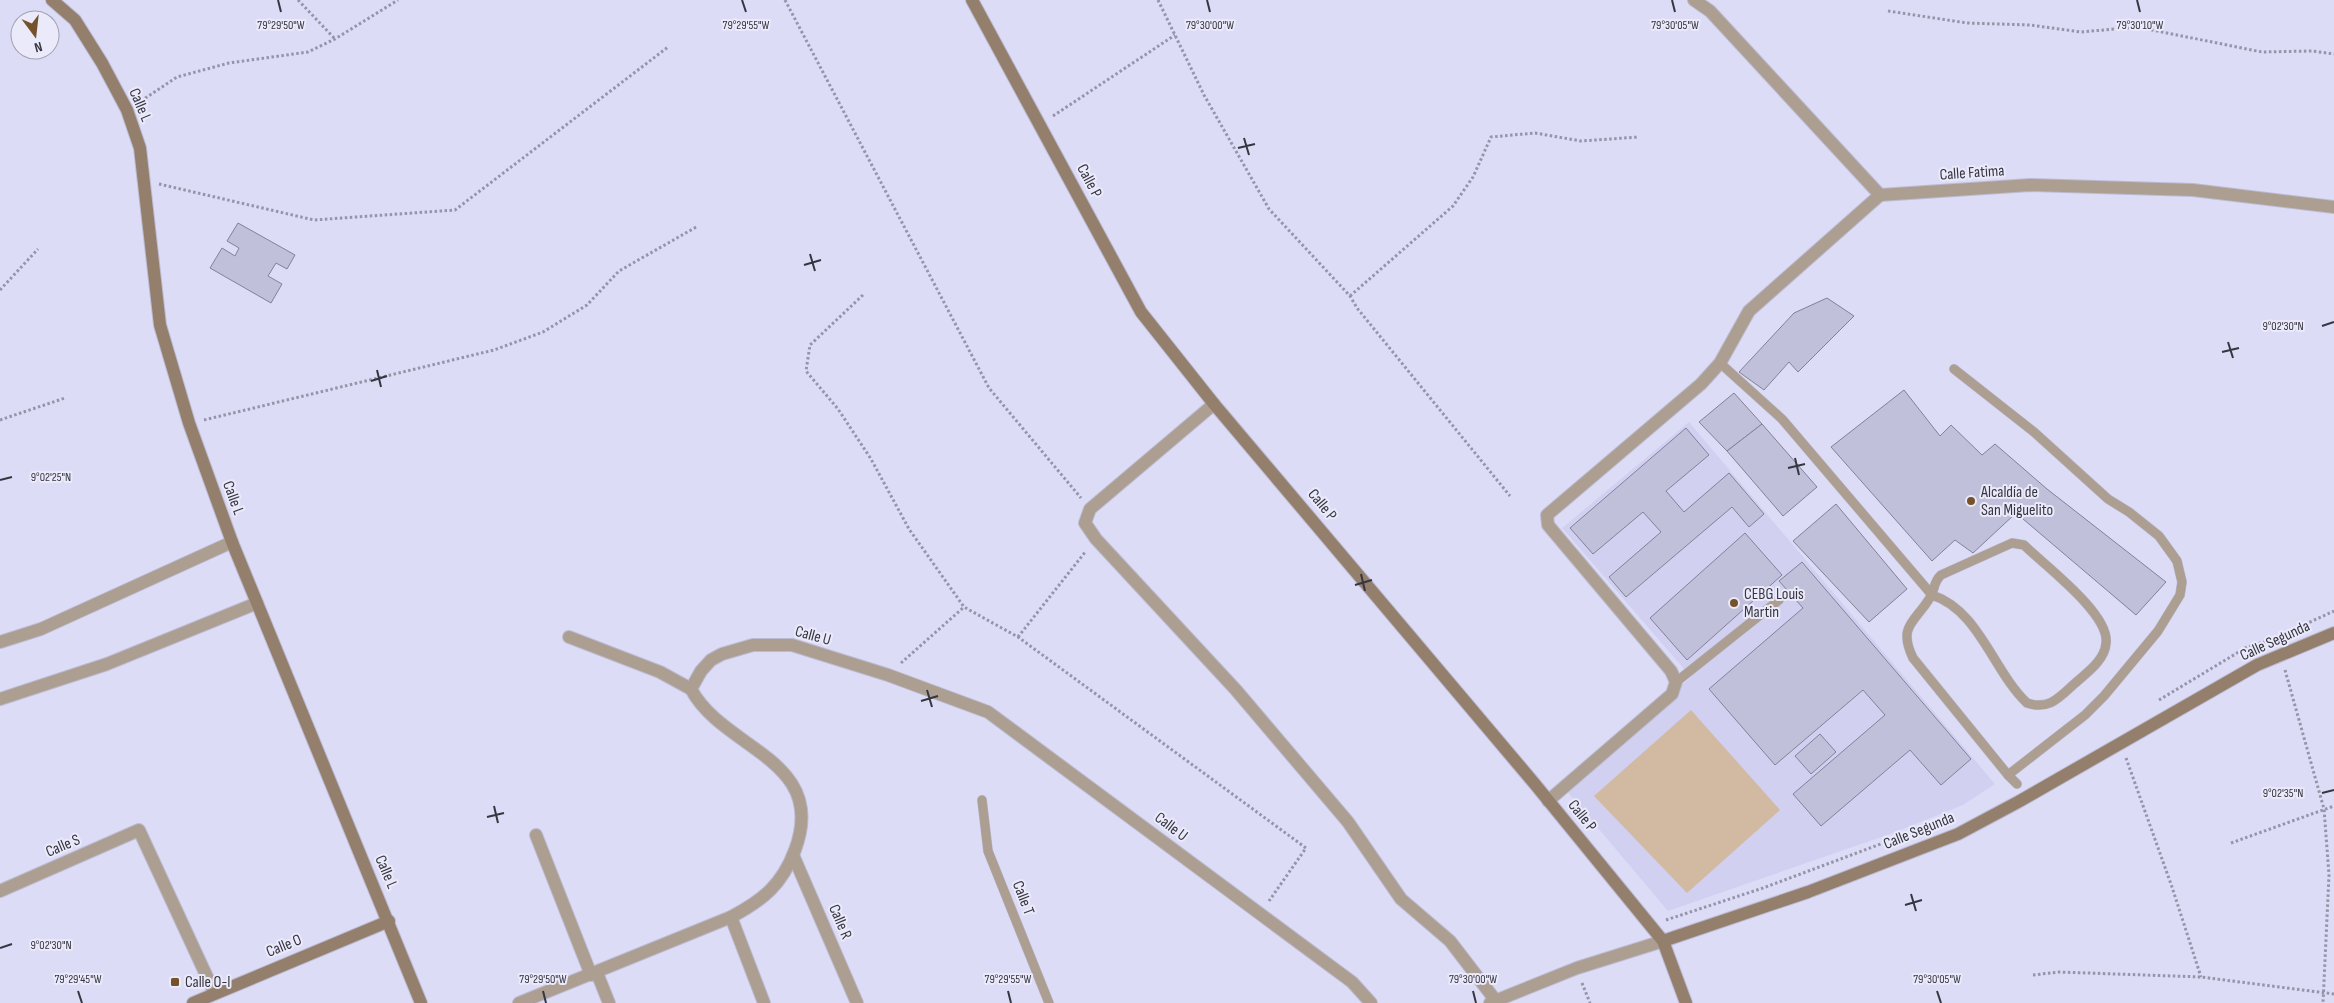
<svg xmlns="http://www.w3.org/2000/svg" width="2334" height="1003" font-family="'Sofia Sans Condensed',sans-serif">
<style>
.built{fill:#d1d0f1}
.green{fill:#d2baa2}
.building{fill:#c1c0da;stroke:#828199}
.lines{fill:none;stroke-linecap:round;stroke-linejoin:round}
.lane-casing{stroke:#bcbbd2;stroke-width:10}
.street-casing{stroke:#bcbbd2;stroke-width:14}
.secondary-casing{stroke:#bcbbd2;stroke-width:14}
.path{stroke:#9594a8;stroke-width:3;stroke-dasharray:2.5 2.5;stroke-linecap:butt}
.lane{stroke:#ac9f91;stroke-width:9}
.street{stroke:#ac9f91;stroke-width:12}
.secondary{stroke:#937f6c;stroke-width:12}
.ticks{fill:none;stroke:#363640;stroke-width:2}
.poi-dot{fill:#75522b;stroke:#ebeafb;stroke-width:2}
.labels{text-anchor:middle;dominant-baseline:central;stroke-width:4;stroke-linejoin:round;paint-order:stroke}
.street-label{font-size:16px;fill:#363640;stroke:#ebeafb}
.poi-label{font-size:16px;fill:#363640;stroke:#ebeafb;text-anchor:start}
.ticks-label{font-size:12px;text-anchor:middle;fill:#363640;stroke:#ebeafb;stroke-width:4;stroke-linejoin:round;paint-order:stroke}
</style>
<rect width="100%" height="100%" fill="#dddcf7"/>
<!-- built -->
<polygon class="built" points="1689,422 1995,784 1963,805 1893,833 1668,911 1565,789 1691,677 1562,528"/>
<!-- green -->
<polygon class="green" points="1691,710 1780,810 1687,893 1594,796"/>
<!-- building -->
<g class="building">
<polygon points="238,223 295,255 287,269 276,263 268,276 282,284 271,303 210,268 222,248 235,256 239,248 227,241"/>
<polygon points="1827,298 1854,316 1798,372 1789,362 1764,390 1739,372 1794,313"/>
<polygon points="1904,390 1940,436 1951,425 1982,455 1995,444 2047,489 2166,582 2136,615 2016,513 1973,553 1955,540 1932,561 1831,447"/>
<polygon points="1734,393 1762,424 1727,451 1699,422"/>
<polygon points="1762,424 1817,487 1783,516 1727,451"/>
<polygon points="1686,428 1709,455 1666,491 1684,512 1729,473 1764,514 1749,527 1732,507 1626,597 1609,577 1661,532 1643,512 1593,554 1570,528"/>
<polygon points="1836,504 1907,589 1869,622 1793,541"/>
<polygon points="1745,533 1782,575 1687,660 1650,618"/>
<polygon points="1802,562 1971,759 1941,785 1910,750 1821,826 1793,794 1885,715 1863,690 1775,765 1709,689 1803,608 1779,581"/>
<polygon points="1820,734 1836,752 1811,774 1795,756"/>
</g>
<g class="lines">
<defs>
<g id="lane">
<path d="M1720 363 1782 419 1932 595C1979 610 1993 671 2027 703 2048 710 2058 699 2073 685 2085 674 2105 661 2106 643 2110 614 2044 565 2024 545L2012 543 1941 575C1934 581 1935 588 1931 596 1916 622 1897 625 1913 658L2008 775 2017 784"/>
<polyline points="1954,369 2034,432 2108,499 2129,512 2159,536 2177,561 2182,582 2180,595 2158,631 2104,696 2085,715 2008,775"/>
<polyline points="1676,682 1779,600"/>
<polyline points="982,800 988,851 1049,1003"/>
</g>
<g id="street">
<polyline points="1694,0 1710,11 1880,195"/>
<polyline points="1880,195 2030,185 2193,190 2334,207"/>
<polyline points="1214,404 1090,509 1085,523 1096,539 1236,690 1348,822 1401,899 1450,941 1496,1001"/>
<polyline points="569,637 660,672 691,689"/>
<polyline points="0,642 41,629 232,542"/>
<polyline points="0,699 107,664 257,603"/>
<polyline points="1548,801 1672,694 1676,682 1671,671 1548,525 1547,515 1701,384 1720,363 1749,311 1880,195"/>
<polyline points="536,835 591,975"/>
<polyline points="793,855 857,1003"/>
<polyline points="0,891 139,830 214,992"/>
<polyline points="731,917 764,1003"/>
<polyline points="597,973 609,1003"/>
<path d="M519 1003 731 917C763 900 782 885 795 850 829 759 723 750 691 689L701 671 711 660 722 654 753 645H792L888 675 988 712 1352 982 1371 1003"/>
<polyline points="1490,1003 1577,968 1663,941"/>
</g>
<g id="secondary">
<polyline points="52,0 75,20 102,63 127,110 140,148 160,325 189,423 232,542 421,1003"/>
<polyline points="972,0 1141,312 1214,404 1534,783 1663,941 1686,1003"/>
<polyline points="1663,941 1808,892 1958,834 2018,802 2257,665 2334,633"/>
<polyline points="193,1003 389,921"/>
</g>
</defs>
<!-- lane casing -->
<use href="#lane" class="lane-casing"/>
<!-- street casing -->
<use href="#street" class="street-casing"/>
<!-- secondary casing -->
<use href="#secondary" class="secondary-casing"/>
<!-- path -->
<g class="path">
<polyline points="298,0 335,39"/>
<polyline points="785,0 989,388 1081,498"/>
<polyline points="1158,0 1204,95 1269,209 1350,296 1357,308 1510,496"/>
<polyline points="1888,11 1967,23 2030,25 2081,32 2137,27 2262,52 2312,51 2334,54"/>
<polyline points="141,101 177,77 229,63 308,52 335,39 398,0"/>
<polyline points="1053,116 1175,35"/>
<polyline points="159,184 314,220 455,210 668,47"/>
<polyline points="0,290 38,249"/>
<polyline points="863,295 810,345 806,371 838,409 871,459 909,529 964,607 1018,637 1306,848 1269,901"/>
<polyline points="1350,296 1453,206 1473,177 1491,137 1535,133 1581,141 1639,137"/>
<polyline points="0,420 65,398"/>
<polyline points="204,420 494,350 543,332 587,305 619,271 698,226"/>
<polyline points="1018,637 1086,551"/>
<polyline points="901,663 964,607"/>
<polyline points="2285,670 2324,809 2329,875 2323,1003"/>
<polyline points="2159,700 2247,647 2271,640 2334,611"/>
<polyline points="2126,758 2172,887 2201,977"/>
<polyline points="2231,843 2334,806"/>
<polyline points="1666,920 1763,888 1886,842"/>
<polyline points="2033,975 2059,972 2201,977 2334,994"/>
<polyline points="1582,983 1590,1003"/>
</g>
<!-- lane -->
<use href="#lane" class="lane"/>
<!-- street -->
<use href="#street" class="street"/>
<!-- secondary -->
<use href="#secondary" class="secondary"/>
</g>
<!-- ticks -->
<path class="ticks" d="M278 0 281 12M742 0 746 12M1207 0 1210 12M1672 0 1675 12M2137 0 2140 12M1244 138 1249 155M1238 148 1255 144M810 254 815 271M804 265 821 260M2322 326 2334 322M2228 342 2233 358M2222 352 2239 348M377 370 381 387M371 381 387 376M1795 458 1799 475M1788 468 1805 464M0 480 12 477M1361 574 1365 591M1355 585 1372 580M927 690 932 707M921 701 938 696M2322 793 2334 790M494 806 498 823M487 817 504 813M1911 894 1916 911M1905 905 1922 900M0 948 12 944M78 991 82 1003M543 991 546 1003M1008 991 1011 1003M1473 991 1476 1003M1937 991 1941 1003"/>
<!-- markers -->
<g class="poi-dot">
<circle cx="1971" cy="501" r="5"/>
<circle cx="1734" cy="603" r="5"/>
<rect x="170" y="977" width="10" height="10" rx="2.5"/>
</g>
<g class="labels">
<!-- street labels -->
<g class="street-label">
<text transform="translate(140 105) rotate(67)">Calle L</text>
<text transform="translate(1972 173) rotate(-4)">Calle Fatima</text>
<text transform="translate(1089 181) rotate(62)">Calle P</text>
<text transform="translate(233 498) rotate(70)">Calle L</text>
<text transform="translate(1322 505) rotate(50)">Calle P</text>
<text transform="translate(813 636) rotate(15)">Calle U</text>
<text transform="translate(2275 641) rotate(-25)">Calle Segunda</text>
<text transform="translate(1582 816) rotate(51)">Calle P</text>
<text transform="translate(1171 827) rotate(37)">Calle U</text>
<text transform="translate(1919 831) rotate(-22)">Calle Segunda</text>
<text transform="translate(63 846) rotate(-23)">Calle S</text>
<text transform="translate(386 872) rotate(67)">Calle L</text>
<text transform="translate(1023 898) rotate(69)">Calle T</text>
<text transform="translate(840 922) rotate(67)">Calle R</text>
<text transform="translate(284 946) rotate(-22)">Calle O</text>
</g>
<!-- poi labels -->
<g class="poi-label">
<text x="1981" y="492">Alcaldía de<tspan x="1981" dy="18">San Miguelito</tspan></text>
<text x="1744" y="594">CEBG Louis<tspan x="1744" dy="18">Martin</tspan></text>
<text x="185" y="982">Calle O-I</text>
</g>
</g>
<g class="ticks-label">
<text x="281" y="29">79°29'50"W</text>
<text x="746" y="29">79°29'55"W</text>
<text x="1210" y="29">79°30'00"W</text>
<text x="1675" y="29">79°30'05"W</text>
<text x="2140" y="29">79°30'10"W</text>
<text x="2283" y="330">9°02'30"N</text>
<text x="51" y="481">9°02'25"N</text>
<text x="2283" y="797">9°02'35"N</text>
<text x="51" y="949">9°02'30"N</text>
<text x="78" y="983">79°29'45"W</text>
<text x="543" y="983">79°29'50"W</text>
<text x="1008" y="983">79°29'55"W</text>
<text x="1473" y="983">79°30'00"W</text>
<text x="1937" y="983">79°30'05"W</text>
</g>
<!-- north arrow -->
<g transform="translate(35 35) rotate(165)"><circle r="24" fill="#ebeafb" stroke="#a3a2b0"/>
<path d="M0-4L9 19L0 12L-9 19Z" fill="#75522b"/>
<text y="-8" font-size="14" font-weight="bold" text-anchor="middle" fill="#363640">N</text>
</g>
</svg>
